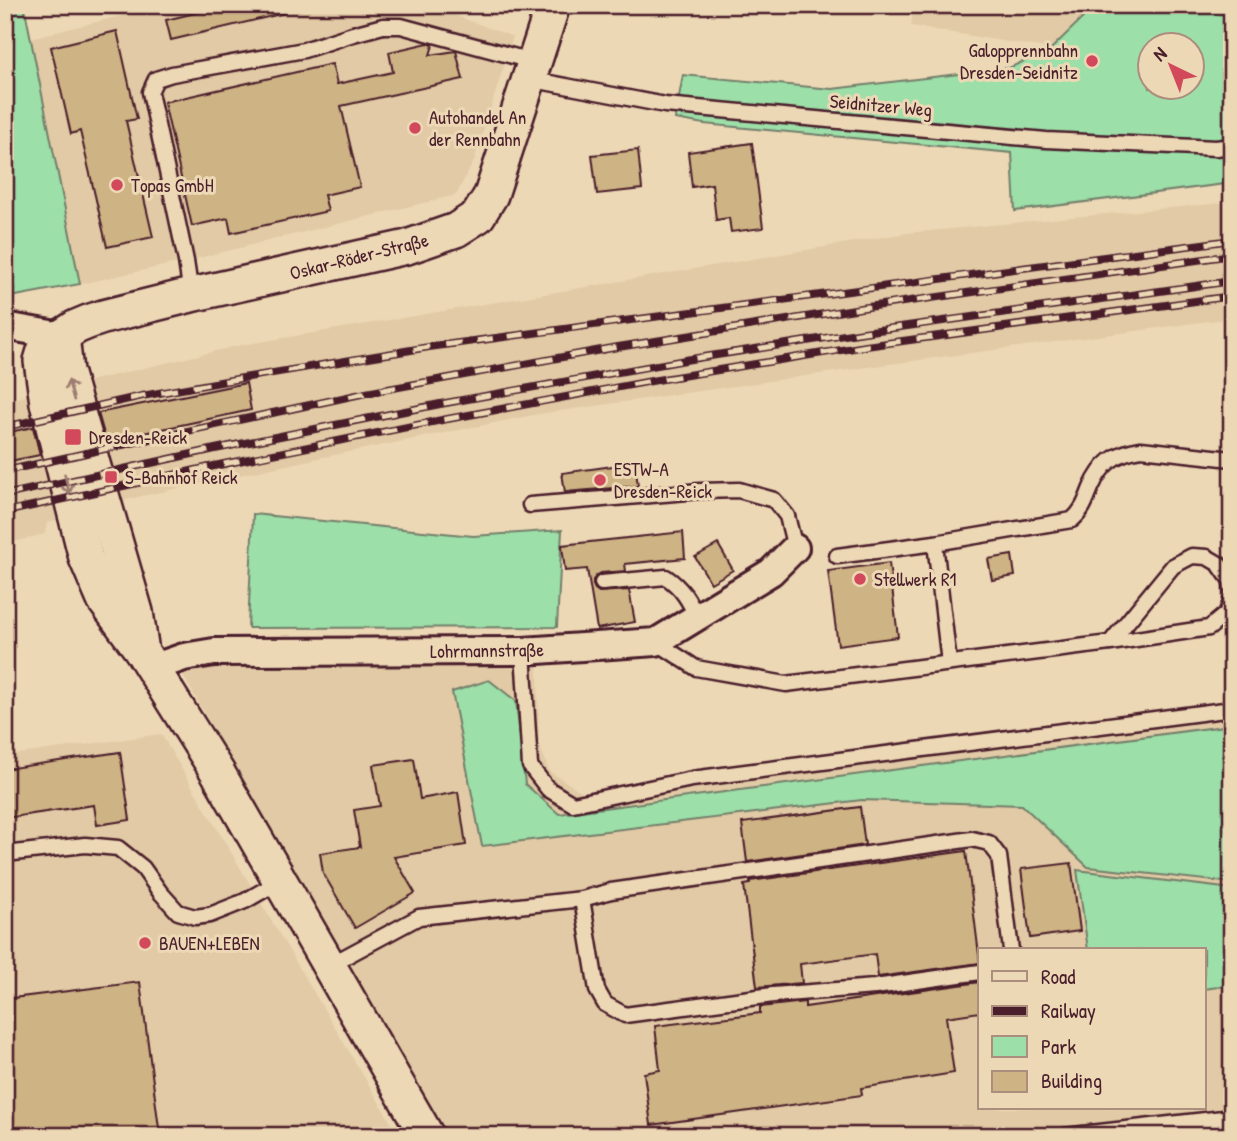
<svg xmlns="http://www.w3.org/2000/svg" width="1237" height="1141" font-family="'Patrick Hand',sans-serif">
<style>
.built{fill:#e1caa5;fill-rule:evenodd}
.green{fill:#9cdfa9;stroke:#737f6a;stroke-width:2;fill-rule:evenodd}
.building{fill:#ceb384;stroke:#4a1f2b;stroke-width:2}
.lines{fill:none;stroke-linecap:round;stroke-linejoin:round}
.service-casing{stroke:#4a1f2b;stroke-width:19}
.minor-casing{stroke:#4a1f2b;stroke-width:32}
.tertiary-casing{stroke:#4a1f2b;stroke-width:38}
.service{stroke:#edd8b6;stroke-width:14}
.minor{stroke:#edd8b6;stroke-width:26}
.tertiary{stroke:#edd8b6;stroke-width:33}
.rail-casing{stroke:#4a1f2b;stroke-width:8}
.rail{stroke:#edd8b6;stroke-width:5;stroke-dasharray:16;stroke-linecap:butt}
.oneway{stroke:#9c7c70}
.poi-dot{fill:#d1495b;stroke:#edd8b6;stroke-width:2.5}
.labels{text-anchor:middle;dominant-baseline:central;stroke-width:6;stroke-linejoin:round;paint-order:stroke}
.poi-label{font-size:19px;fill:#4a1f2b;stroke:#edd8b6;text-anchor:start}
.street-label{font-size:19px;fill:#4a1f2b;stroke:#edd8b6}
</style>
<rect width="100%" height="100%" fill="#edd8b6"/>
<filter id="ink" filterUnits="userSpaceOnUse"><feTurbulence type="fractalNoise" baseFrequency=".0143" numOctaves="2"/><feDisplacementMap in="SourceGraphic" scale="14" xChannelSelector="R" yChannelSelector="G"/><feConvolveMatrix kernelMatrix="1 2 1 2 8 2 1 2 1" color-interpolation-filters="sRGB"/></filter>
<g filter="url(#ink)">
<!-- built -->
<g class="built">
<polygon points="166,5 428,5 513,37 474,161 456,195 186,261 80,284 30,38"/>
<polygon points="914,5 1096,5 1051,49 911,26"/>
<polygon points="1232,202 1232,318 890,364 539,414 319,458 133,498 47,523 45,534 5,544 5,401 241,345 907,233"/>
<path d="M538 667 539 744 549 771 582 792 1232 701V1136H448L426 1108 179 668ZM980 950H1204V1108H980Z"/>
<polygon points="161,734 399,1136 5,1136 5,756"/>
</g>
<!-- green -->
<g class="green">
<polygon points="5,5 24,5 80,284 5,298"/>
<path d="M1096 5H1232V183L1015 211 1012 153 704 124 675 119 683 75 832 89 1009 68 1051 49ZM1150 46H1192V88H1150Z"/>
<polygon points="253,514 473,536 562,530 557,627 248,628"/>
<polygon points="489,680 516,701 525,784 559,814 1232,725 1232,883 1088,867 1022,805 862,800 482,846 452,692"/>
<polygon points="1077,870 1232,889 1232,985 1204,989 1204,950 1088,950"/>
</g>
<!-- building -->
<g class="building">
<polygon points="228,5 285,5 285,13 171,40 166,20"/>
<polygon points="117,31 137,119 126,121 153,237 107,247 80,131 71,134 51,47"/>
<polygon points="428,43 433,45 430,55 456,51 463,79 341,106 360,187 324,195 328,211 231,233 228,218 192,226 164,102 332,64 337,84 393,72 389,52"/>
<polygon points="752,143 763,228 731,232 729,218 716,220 712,184 692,187 688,152"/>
<polygon points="638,150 642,189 597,194 592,155"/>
<polygon points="246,383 251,410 106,441 98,413"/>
<polygon points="33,427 40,455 5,462 5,433"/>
<polygon points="635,463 638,486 565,492 562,473"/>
<polygon points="683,532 685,558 625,564 626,571 601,573 596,576 593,580 593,585 595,589 599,592 629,590 635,622 597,629 587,569 565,571 562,545"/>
<polygon points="718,544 733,570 711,583 695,557"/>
<polygon points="1012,555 1015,576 992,580 988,559"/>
<polygon points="889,563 898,637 838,645 828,571"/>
<polygon points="120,752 130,820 97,825 94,805 5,818 5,769"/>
<polygon points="414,759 420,799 458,792 466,845 394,857 415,893 355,928 323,873 320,853 360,847 354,810 380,806 373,765"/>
<polygon points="860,807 865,845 747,862 742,823"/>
<polygon points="966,851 980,963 878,977 875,954 800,964 802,983 757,987 744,885 750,884 750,881"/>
<polygon points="1071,863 1080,931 1030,938 1021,869"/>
<polygon points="140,982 160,1136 5,1136 5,999"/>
<polygon points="980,982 980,1012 946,1017 954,1073 861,1088 862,1095 651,1125 644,1073 660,1070 655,1026 760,1013 760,1007 805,1002 805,1007"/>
</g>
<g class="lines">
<defs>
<g id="service">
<polyline points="529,79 665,105 1046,140 1216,148 1232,146"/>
<polyline points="191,295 186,261 150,92 156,79 172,74 304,50 353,34 383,26 401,26 535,62"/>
<polyline points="530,505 700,491 739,490 774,500 787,516 795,548"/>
<polyline points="837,556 935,543"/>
<path d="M602 583 666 577C682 588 689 600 697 618"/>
<polyline points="656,642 696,668 786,684 1110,643 1209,628 1226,614 1232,600"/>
<polyline points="1110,643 1173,566 1192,556 1207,557 1219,564 1231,581 1232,590"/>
<polyline points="523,651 530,766 548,789 573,804 692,779 1232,709"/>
<path d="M949 663 935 543 1072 520C1083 511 1086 500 1091 488 1102 463 1115 453 1141 449L1232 459"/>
<polyline points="5,854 85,845 118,848 143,868 160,892 178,912 195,917 210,915 245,901 280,881"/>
<polyline points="582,899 597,990 605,1004 625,1015 773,995 875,987 980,972"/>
<polyline points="328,966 419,917 582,899 611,891 972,839 989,843 999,856 1011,950"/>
<polyline points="1064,1136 1232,1117"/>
</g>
<g id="minor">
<polyline points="5,326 62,336"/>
<polyline points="152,668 184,657 214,652 523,651 656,642 771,572 795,548"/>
</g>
<g id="tertiary">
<polyline points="62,336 66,371 136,612 141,645"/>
<polyline points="427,1136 218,773 141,650 104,600 86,558 47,403 41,361 44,351 50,344 76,327 88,322 103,317 191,295 407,247 456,230 478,216 491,195 553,5"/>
</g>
</defs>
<!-- service casing -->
<use href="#service" class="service-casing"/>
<!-- minor casing -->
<use href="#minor" class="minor-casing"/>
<!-- tertiary casing -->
<use href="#tertiary" class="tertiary-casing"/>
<!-- service -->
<use href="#service" class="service"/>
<!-- minor -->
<use href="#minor" class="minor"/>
<!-- tertiary -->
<use href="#tertiary" class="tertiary"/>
<defs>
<g id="rail">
<polyline points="5,427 142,396 237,379 429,347 1232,240"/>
<polyline points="5,471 136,442 366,393 612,348 861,308 1232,255"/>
<polyline points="5,495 215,449 440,404 691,359 864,332 1232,281"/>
<polyline points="5,512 214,466 442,420 657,380 866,346 1232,296"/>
</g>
</defs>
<!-- rail casing -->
<use href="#rail" class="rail-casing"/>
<!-- rail -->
<use href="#rail" class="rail"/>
</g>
<!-- one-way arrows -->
<defs><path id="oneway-shaft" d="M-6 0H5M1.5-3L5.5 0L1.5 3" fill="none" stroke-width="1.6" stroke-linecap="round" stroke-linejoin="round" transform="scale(1.75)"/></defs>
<g class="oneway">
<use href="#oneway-shaft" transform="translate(71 390) rotate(-106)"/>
<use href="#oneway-shaft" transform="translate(67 484) rotate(76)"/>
</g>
</g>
<!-- markers -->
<g class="poi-dot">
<circle cx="1092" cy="61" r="7"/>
<circle cx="415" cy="128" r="7"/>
<circle cx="117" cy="185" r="7"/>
<rect x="64" y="428" width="18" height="18" rx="3.5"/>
<rect x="104" y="470" width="14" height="14" rx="3.5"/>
<circle cx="600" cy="480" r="7"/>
<circle cx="860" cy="579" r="7"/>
<circle cx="145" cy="943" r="7"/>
</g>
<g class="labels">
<!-- poi labels -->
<g class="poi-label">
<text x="1078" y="50" text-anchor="end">Galopprennbahn<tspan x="1078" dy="22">Dresden-Seidnitz</tspan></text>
<text x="429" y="117">Autohandel An<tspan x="429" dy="22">der Rennbahn</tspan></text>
<text x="131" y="185">Topas GmbH</text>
<text x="89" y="437">Dresden-Reick</text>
<text x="614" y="469">ESTW-A<tspan x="614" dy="22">Dresden-Reick</tspan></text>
<text x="125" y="477">S-Bahnhof Reick</text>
<text x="874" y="579">Stellwerk R1</text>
<text x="159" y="943">BAUEN+LEBEN</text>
</g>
<!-- street labels -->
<g class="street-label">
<text transform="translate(881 105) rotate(5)">Seidnitzer Weg</text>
<text transform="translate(359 256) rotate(-14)">Oskar-Röder-Straße</text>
<text transform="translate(487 650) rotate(-1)">Lohrmannstraße</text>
</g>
</g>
<!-- margin -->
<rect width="1237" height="1141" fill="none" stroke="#edd8b6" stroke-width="28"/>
<rect x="14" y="14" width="1209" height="1113" fill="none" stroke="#4a1f2b" stroke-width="2.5" filter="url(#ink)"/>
<!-- legend -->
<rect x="978" y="948" width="228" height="161" fill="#edd8b6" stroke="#ac8e7e" stroke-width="2"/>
<rect x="992" y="971" width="35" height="10" fill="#edd8b6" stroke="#ac8e7e" stroke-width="2"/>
<text x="1041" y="984" font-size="21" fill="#4a1f2b">Road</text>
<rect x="992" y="1006" width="35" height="10" fill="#4a1f2b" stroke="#ac8e7e" stroke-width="2"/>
<text x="1041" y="1018" font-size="21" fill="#4a1f2b">Railway</text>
<rect x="992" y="1036" width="35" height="21" fill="#9cdfa9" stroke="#ac8e7e" stroke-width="2"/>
<text x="1041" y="1054" font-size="21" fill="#4a1f2b">Park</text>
<rect x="992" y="1071" width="35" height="21" fill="#ceb384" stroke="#ac8e7e" stroke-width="2"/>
<text x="1041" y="1088" font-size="21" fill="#4a1f2b">Building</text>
<!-- north arrow -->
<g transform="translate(1171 66) rotate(317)"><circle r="33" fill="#edd8b6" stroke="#ac8e7e" stroke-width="2"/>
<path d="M0-5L12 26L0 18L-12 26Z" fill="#d1495b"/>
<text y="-10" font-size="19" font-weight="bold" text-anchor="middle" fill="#4a1f2b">N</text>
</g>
</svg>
